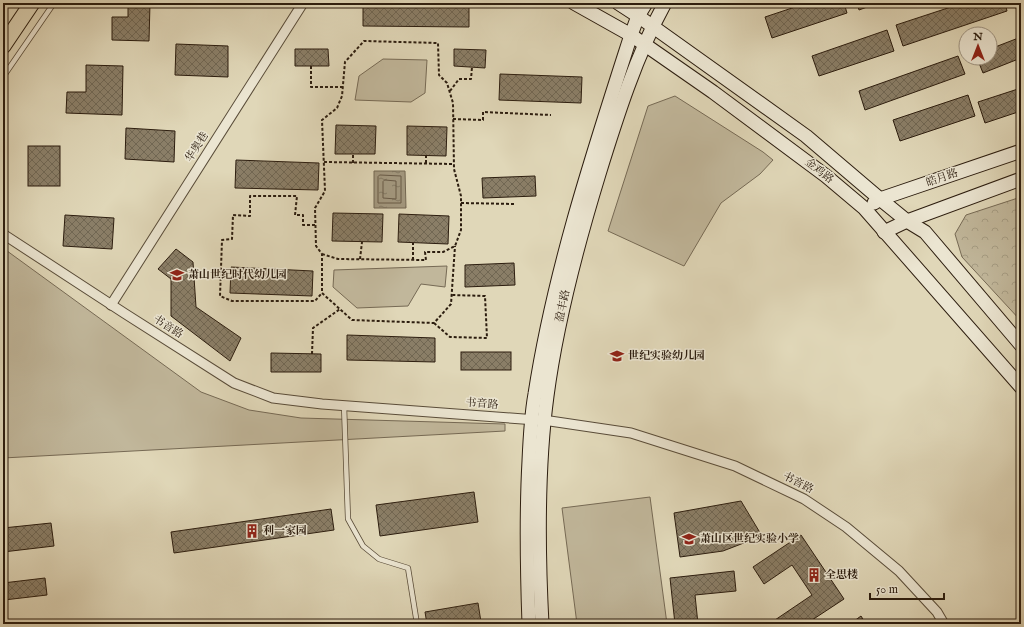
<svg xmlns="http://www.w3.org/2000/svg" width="1024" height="627" font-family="'IM FELL English','Noto Serif SC',serif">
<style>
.grass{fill:#c1b79b;stroke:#766a55}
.park{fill:url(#park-crowns);stroke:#766a55}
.water{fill:url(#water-ripples);stroke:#736752}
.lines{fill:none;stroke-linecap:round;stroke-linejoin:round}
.shore{stroke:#685a47;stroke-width:1}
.building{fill:url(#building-cross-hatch);stroke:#2c1d0f}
.lane-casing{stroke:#594c39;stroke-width:6}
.street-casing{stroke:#594c39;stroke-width:11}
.secondary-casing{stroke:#2c1d0f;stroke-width:15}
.primary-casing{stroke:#2c1d0f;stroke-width:17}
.path{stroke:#2c1d0f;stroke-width:2;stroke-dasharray:3 2;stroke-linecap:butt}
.lane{stroke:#ebe5d1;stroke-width:4.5}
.street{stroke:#ebe5d1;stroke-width:9}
.secondary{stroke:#ebe5d1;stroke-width:13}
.primary{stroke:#e0d7b8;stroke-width:15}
.labels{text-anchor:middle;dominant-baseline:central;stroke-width:3;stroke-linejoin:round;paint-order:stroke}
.street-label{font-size:11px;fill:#2c1d0f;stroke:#ebe5d1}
.poi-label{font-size:11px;font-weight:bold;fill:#2c1d0f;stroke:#ebe5d1;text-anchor:start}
</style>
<defs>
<pattern id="park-crowns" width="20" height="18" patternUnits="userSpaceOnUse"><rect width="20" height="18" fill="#c1b79b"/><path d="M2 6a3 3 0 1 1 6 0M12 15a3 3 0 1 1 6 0" fill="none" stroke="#a69d84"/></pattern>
<pattern id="water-ripples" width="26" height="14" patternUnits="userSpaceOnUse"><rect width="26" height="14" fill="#a3987f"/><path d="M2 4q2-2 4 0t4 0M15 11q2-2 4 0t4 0" fill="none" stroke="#857b66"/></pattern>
<pattern id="building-cross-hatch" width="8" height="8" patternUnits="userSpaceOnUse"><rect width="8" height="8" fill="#8a7e67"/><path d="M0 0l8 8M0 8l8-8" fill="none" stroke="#716753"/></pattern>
</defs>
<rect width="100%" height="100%" fill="#e0d7b8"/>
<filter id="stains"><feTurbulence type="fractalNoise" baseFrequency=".005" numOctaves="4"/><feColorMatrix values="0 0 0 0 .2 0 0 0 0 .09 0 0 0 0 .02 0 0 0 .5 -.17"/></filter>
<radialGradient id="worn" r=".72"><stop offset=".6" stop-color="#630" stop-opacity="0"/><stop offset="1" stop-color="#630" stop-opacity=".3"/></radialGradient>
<!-- grass -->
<g class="grass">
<polygon points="383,59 427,60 425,93 411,102 355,100 359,76"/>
<polygon points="675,96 763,152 773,160 760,174 721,203 684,266 608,231 648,106"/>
<polygon points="3,248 201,392 249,410 301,418 505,424 505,431 3,458"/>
<polygon points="447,266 445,287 421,284 408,306 357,308 333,287 334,270"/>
<polygon points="650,497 667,624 577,624 562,508"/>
</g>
<!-- park -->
<polygon class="park" points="1021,197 1021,321 962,257 955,234 966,215"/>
<!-- water -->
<polygon class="water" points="374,171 405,171 406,208 374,208"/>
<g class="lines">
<!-- shore -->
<g class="shore">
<polygon points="380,175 401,176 401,203 378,203 378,177"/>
<polygon points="385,180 396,181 396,199 383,198 383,182"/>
</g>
</g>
<!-- building -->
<g class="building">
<polygon points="128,3 150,3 149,41 112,40 112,17 128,17"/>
<polygon points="254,3 263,3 261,7"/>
<polygon points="363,3 469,3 469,27 363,26"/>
<polygon points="807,3 844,3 847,13 772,38 765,17"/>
<polygon points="857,3 878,3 859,10"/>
<polygon points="963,3 1005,3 1007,11 903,46 896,25"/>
<polygon points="1013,3 1021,3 1021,5 1015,8"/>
<polygon points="887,30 894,51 819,76 812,56"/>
<polygon points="1021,37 1021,58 983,73 977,58 990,58 990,49"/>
<polygon points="176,44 228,46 228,77 175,75"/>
<polygon points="295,49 328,49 329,66 295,66"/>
<polygon points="454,49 486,50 485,68 454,66"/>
<polygon points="958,56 965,74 865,110 859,91"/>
<polygon points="86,65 123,66 122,115 66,113 67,92 86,92"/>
<polygon points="500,74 582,77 581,103 499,100"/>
<polygon points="1021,88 1021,111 985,123 978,102"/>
<polygon points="968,95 975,116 900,141 893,120"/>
<polygon points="336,125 376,126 375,154 335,154"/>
<polygon points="407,126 447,127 446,156 407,155"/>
<polygon points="126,128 175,131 174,162 125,159"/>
<rect x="28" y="146" width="32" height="40"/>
<polygon points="236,160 319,163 318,190 235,188"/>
<polygon points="535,176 536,196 483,198 482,178"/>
<polygon points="333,213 383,214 382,242 332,241"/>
<polygon points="399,214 449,216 448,244 398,242"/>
<polygon points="65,215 114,218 112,249 63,246"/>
<polygon points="176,249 193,262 196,307 241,338 230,361 171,316 171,279 158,269"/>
<polygon points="514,263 515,285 465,287 465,265"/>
<polygon points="231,267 313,271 312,296 230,293"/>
<polygon points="347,335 435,338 435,362 347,360"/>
<rect x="461" y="352" width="50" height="18"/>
<polygon points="271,353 321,354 321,372 271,372"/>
<polygon points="474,492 478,522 380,536 376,505"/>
<polygon points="741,501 762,536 723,551 680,557 674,513"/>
<polygon points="331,509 334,530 174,553 171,532"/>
<polygon points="51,523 54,546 3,552 3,528"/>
<polygon points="801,535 844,599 806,624 777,624 775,620 812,595 792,565 764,584 753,567"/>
<polygon points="734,571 736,591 695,595 698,624 675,624 670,578"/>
<polygon points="45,578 47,595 4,600 6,612 3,612 3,583"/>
<polygon points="478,603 481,622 468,624 427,624 425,612"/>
<polygon points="861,616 866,624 850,624"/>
</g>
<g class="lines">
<defs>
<g id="lane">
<polyline points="3,77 54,3"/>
<polyline points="344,405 348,519 363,546 379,559 408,568 417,624"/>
</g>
<g id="street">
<polyline points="3,234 124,313 234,383 273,398 322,404 550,421 631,433 735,466 804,499 846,527 899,571 937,612 944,624"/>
<polyline points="111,305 303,3"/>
</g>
<g id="secondary">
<polyline points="574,3 631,35 713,92 826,176 864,208 1021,387"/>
<polyline points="618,3 638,16 806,136 880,199 907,221 925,232 1021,345"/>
<polyline points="874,203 880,199 1021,151"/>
<polyline points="884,232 907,221 1021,179"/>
<path d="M529 624C527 569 526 515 529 461 530 438 531 416 535 394 554 271 593 153 631 35L638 16 646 3"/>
<path d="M542 624C538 548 537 471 547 396 557 320 577 246 599 174 617 116 636 56 665 3"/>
</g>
<polyline id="primary" points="3,46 32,3"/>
</defs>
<!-- lane casing -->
<use href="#lane" class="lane-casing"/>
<!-- street casing -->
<use href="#street" class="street-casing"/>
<!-- secondary casing -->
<use href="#secondary" class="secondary-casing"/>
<!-- primary casing -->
<use href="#primary" class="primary-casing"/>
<!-- path -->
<g class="path">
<polyline points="311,66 311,87 343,87"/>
<polyline points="450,91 459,79 471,79 472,67"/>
<polyline points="453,119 483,120 483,112 551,115"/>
<polyline points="426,155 426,164"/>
<polyline points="324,162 454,164"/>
<polyline points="353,163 353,154"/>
<polyline points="461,203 515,204"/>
<polyline points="315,225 303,225 303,215 295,215 297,196 250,196 250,216 233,215 232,239 222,240 220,296 232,301 315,301 322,293"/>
<polyline points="322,254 338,259 426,260 425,252 443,252 455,246 461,230 461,196 454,169 453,103 447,83 439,75 438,43 364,41 345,62 342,96 337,108 322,120 325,191 315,208 316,246 322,254 322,293 352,320 434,323 451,304 455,246"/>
<polyline points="360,259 362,242"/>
<polyline points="413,260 413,243"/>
<polyline points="434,323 450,337 487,338 485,296 452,295"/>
<polyline points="312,354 313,328 340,309"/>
</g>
<!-- lane -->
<use href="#lane" class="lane"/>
<!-- street -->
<use href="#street" class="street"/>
<!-- secondary -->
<use href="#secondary" class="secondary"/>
<!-- primary -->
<use href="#primary" class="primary"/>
</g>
<!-- icons -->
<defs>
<symbol id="school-bare" viewBox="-9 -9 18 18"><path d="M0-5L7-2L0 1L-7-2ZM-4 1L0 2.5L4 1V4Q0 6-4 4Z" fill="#8f2418" stroke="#ebe5d1" stroke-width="2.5" paint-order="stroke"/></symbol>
<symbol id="building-bare" viewBox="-9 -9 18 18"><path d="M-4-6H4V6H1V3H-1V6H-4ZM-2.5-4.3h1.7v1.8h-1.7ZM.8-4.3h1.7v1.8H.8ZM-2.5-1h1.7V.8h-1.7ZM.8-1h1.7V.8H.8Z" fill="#8f2418" stroke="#ebe5d1" stroke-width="2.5" paint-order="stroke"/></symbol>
</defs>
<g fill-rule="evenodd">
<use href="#school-bare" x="167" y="265" width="20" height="20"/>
<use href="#school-bare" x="607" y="346" width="20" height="20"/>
<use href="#building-bare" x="242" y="521" width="20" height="20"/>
<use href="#school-bare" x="679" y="529" width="20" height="20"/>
<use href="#building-bare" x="804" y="565" width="20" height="20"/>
</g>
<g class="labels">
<!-- street labels -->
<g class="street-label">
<text transform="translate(197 147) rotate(-58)">华奥巷</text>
<text transform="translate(819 171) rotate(38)">金鸡路</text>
<text transform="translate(942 178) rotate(-19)">皓月路</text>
<text transform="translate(563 306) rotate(-78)">盈丰路</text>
<text transform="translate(168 327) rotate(32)">书音路</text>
<text transform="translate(482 404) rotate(4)">书音路</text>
<text transform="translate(798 483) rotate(27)">书音路</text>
</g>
<!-- poi labels -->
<g class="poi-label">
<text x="188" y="275">萧山世纪时代幼儿园</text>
<text x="628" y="356">世纪实验幼儿园</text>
<text x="263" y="531">利一家园</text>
<text x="700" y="539">萧山区世纪实验小学</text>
<text x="825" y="575">全思楼</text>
</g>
</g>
<!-- margin -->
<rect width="1024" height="627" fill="none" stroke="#e0d7b8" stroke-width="16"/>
<rect x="4" y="4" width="1016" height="619" fill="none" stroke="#2c1d0f" stroke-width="2"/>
<rect x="8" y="8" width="1008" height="611" fill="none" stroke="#2c1d0f"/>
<!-- north arrow -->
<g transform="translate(978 46)"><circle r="19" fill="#ebe5d1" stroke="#9f9583"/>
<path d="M0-3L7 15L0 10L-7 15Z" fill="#8f2418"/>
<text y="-6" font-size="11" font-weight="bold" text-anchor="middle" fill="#2c1d0f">N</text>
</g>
<!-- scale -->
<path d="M870 593v6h74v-6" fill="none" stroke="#2c1d0f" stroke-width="2"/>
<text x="876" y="593" font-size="12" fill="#2c1d0f" stroke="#ebe5d1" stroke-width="3" paint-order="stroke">50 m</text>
<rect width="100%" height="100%" filter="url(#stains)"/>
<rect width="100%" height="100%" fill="url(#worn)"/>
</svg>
